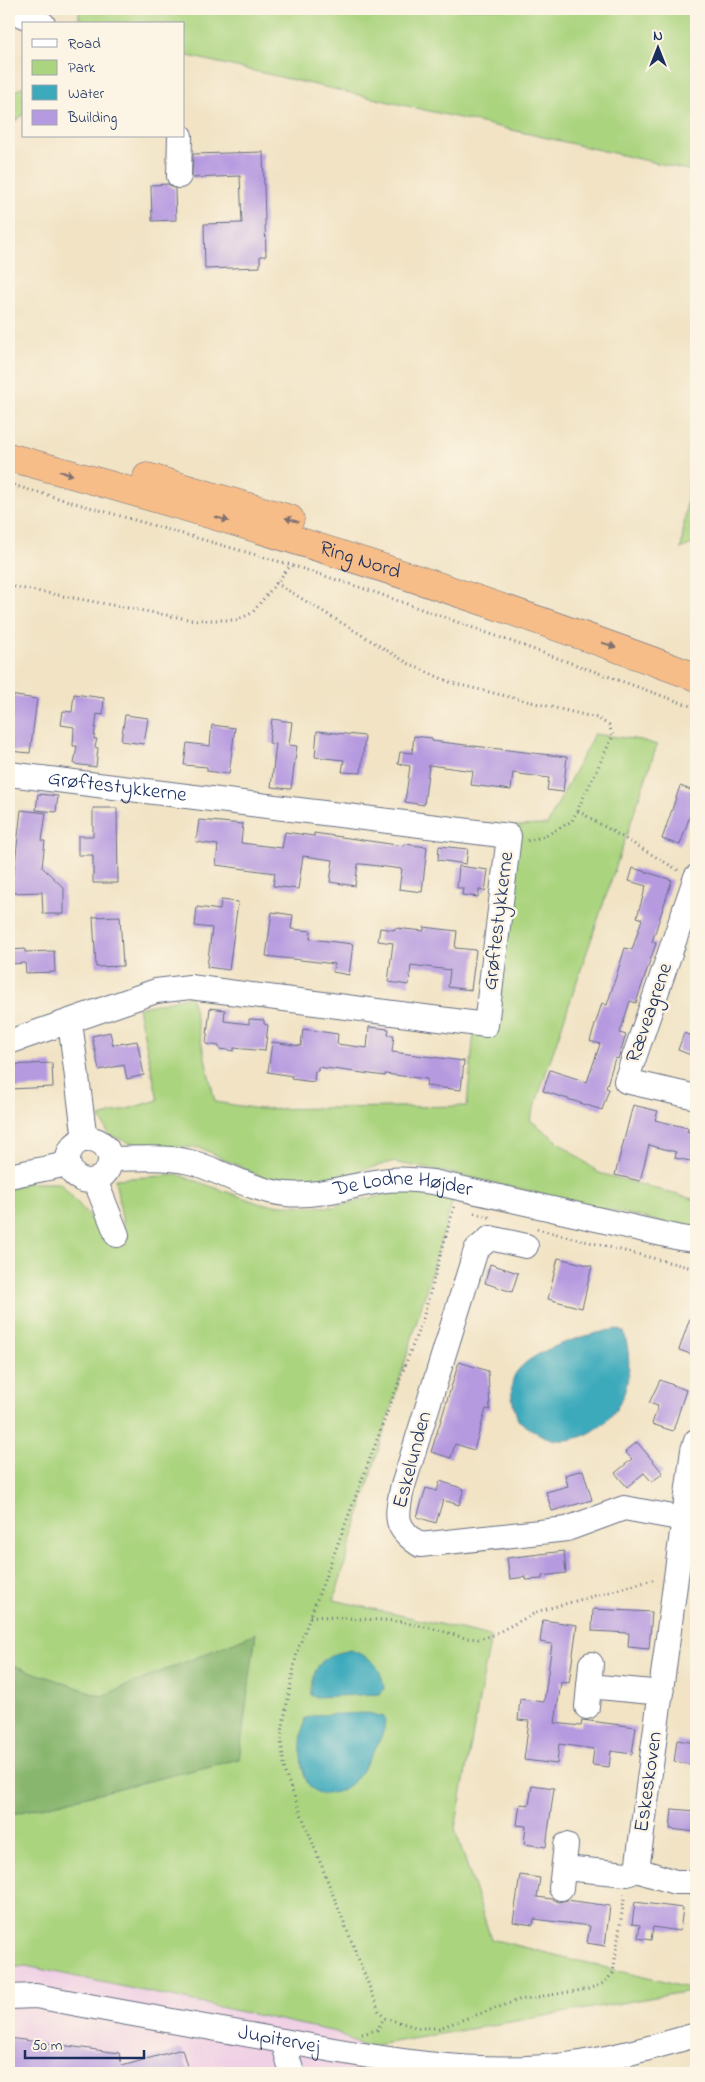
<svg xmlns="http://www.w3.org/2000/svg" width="705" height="2082" font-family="'Indie Flower',sans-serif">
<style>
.built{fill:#f0d0e5}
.green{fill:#abd47f;stroke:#63826e}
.forest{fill:#88b66e;stroke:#527266}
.water{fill:#3daabc;stroke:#2c6c8d}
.building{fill:#b69ae0}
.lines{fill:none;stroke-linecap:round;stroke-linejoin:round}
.minor-casing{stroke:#666e82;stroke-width:26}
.highway-casing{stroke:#666e82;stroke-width:29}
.path{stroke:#666e82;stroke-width:3;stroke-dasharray:1 4;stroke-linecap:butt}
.minor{stroke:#fff;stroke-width:24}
.highway{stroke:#f7bd88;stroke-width:28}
.oneway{fill:#7e6f71}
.labels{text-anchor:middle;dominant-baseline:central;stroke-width:5;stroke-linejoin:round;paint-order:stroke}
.street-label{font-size:21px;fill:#1b2f5e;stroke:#fcf5e5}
</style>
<rect width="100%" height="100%" fill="#fcf5e5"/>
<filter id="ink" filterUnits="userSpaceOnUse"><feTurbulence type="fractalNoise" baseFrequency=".02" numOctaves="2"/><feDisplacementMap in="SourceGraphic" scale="10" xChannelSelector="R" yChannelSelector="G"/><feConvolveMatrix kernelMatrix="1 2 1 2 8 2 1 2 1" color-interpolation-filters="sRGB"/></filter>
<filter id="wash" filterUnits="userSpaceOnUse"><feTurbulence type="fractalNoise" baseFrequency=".0096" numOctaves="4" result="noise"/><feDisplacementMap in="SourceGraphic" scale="20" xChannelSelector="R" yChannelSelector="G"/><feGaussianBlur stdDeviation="1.12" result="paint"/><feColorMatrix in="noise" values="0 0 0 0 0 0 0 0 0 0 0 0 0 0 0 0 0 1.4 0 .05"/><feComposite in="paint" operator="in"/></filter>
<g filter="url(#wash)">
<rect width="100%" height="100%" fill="#f1e3c4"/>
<!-- built -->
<polygon class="built" points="26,1966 336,2032 417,2073 9,2073 9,1968"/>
<!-- green -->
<g class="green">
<polygon points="79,9 696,9 696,172 184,55 184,24 79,24"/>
<polygon points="24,86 24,114 9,126 9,95"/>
<polygon points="696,452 696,542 681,549 692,461"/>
<polygon points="594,734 641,740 657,745 530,1120 599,1173 696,1200 696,1230 460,1175 392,1162 319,1182 266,1179 201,1148 131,1143 109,1135 100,1117 158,1100 138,1008 191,996 215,1102 259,1109 467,1106 474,1031 491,1030 515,826 547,825"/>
<polygon points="179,1175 261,1204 332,1207 400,1191 453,1200 334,1600 491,1636 455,1829 491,1939 696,1990 365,2047 336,2032 26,1966 9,1968 9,1189 25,1183 60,1183 112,1242 126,1240 115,1179"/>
</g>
<!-- forest -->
<polygon class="forest" points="256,1633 239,1759 9,1815 9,1664 102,1696"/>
<!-- water -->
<g class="water">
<path d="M617 1329 624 1332C635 1370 628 1410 593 1431 583 1437 570 1441 559 1440 543 1439 531 1429 518 1420 514 1407 509 1393 513 1379 522 1351 591 1333 617 1329Z"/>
<path d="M350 1650C371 1656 382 1667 384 1689L380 1694 315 1697 311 1695C310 1682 315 1666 326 1658 332 1653 343 1652 350 1650Z"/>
<path d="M368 1713 384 1717C387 1729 379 1742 373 1752 365 1765 358 1780 345 1788 340 1792 334 1793 327 1794 295 1795 299 1738 305 1719L314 1715Z"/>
</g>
<g id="blocks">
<!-- building -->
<g class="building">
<polygon points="263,152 266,256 260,256 260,267 205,269 204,224 242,223 240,176 192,178 193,154"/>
<polygon points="168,184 175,189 176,220 152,221 151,185"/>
<polygon points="74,694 104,698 103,715 97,714 94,739 97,739 95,747 98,748 96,767 74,764 77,746 73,746 74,727 61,725 63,711 72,712"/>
<polygon points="9,695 37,699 30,753 9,751 13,712 9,711"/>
<polygon points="125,715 148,718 144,744 121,741"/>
<polygon points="272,719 292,722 289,745 297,746 291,789 271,787 276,744 269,743"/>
<polygon points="212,725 235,728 229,774 207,771 207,767 184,765 187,743 210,746"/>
<polygon points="317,731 365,736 361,773 342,772 344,760 315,757"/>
<polygon points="414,736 432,738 432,741 567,757 563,792 547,790 549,778 513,773 511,790 471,785 473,771 429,765 424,805 405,802 410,766 398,764 400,752 412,753"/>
<polygon points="680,786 696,792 696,798 680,845 662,839"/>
<polygon points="38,794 58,796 56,812 36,810"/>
<polygon points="93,808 117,808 118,883 93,883 93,855 78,855 78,836 93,836"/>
<polygon points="21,810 46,813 42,841 45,841 42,867 64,888 64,914 43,914 42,892 12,893 11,872 14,872"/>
<polygon points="199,820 243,824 241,843 282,848 285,832 314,836 314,833 404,846 405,844 427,847 422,892 399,889 402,869 362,864 358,864 355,886 330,882 333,860 303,856 298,889 273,886 275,873 216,865 218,845 196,842"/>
<polygon points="439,846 468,849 466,864 438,860"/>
<polygon points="459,866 488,870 485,891 479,890 478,897 462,895 463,888 457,888"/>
<polygon points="633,868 672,880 652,942 656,943 636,1003 630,1001 620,1033 626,1035 618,1059 615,1058 606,1088 609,1089 602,1110 543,1091 550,1070 587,1082 600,1044 590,1041 602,1003 607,1005 625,948 632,950 642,919 637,917 646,886 629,881"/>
<polygon points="221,900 238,902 229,970 207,967 212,928 195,926 197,907 220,910"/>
<polygon points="272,912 293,915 291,929 311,931 310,939 353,944 349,975 333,972 335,964 266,956"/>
<polygon points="120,916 123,966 96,967 93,917"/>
<polygon points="424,927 457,931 455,948 476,950 471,990 448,987 450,970 411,965 409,985 388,982 393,943 378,941 380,928 394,930 395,928 424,931"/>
<polygon points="25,949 25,952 54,951 55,972 26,973 25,963 11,964 10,950"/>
<polygon points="210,1008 225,1010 224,1021 249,1024 249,1019 264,1020 264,1024 268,1025 265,1051 234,1048 234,1051 219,1049 219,1046 206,1044"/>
<polygon points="369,1027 389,1029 388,1035 394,1035 392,1052 464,1061 461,1090 426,1086 427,1079 385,1074 385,1076 318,1067 318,1071 315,1071 314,1082 291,1079 292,1076 268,1072 272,1042 301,1046 303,1029 338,1034 337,1044 367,1048"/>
<polygon points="110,1032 113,1045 137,1041 144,1075 127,1079 124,1065 99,1070 92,1036"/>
<polygon points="684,1033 696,1038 696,1057 678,1050"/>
<polygon points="52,1063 53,1087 9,1089 9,1065"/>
<polygon points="633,1105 658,1111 655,1120 688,1128 687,1131 696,1133 696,1155 692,1154 690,1161 675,1158 676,1152 649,1145 640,1181 615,1175"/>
<polygon points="558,1258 592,1266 582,1308 548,1299"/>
<polygon points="490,1264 518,1273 512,1292 485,1283"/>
<polygon points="694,1306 696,1306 696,1356 679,1350"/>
<polygon points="459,1362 488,1371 490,1410 486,1409 474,1450 455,1444 451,1458 431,1452"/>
<polygon points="660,1380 686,1390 673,1431 652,1424 658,1406 649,1403"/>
<polygon points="637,1442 663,1473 652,1482 644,1473 627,1487 615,1473 632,1459 625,1452"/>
<polygon points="583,1470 592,1500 552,1511 546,1492 568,1486 565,1475"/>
<polygon points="440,1481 464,1489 459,1505 443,1500 436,1523 417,1517 426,1488 437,1491"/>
<polygon points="564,1551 566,1573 542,1576 542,1579 526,1580 526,1577 510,1579 507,1558"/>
<polygon points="593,1609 652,1612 649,1649 628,1647 629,1633 592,1631"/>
<polygon points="543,1620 577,1625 569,1683 561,1682 555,1723 581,1726 582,1720 636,1727 632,1754 611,1751 609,1767 592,1765 594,1749 559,1744 557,1764 524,1760 529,1721 518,1720 520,1699 544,1702 552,1644 540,1642"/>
<polygon points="677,1740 696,1743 696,1765 674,1762"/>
<polygon points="532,1785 554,1788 546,1847 524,1844 526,1826 517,1825 520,1804 529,1805"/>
<polygon points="672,1809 696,1811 696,1832 670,1829"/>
<polygon points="520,1875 540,1878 537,1897 552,1899 559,1902 567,1900 610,1906 605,1946 587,1943 590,1926 534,1919 533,1925 513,1922"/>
<polygon points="635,1902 683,1908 680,1931 653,1927 651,1940 638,1938 640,1925 632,1924"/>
<polygon points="9,2038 119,2053 122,2066 182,2049 189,2073 9,2073"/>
</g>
</g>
</g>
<g filter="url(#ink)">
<use href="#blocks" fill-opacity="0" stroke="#666e82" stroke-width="1"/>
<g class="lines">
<defs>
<g id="minor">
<polyline points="9,10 43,24"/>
<polyline points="179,176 180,136"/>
<path id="s1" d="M9 774 509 836 486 1025 190 987 156 991 9 1042"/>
<polyline points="696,877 626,1081 696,1097"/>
<polyline points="70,1022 85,1140"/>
<circle cx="89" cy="1160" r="21"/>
<path id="s2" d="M110 1159C138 1159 170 1155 197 1164 226 1174 255 1191 286 1194 319 1197 348 1186 380 1181 397 1178 415 1180 433 1182L680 1238 696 1240"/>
<polyline points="9,1176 68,1164"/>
<polyline points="95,1180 117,1235"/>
<path d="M526 1246 490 1238 476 1250 402 1489C396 1518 394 1527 420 1545L567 1529 624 1508 684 1519"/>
<polyline points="696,1441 693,1450 637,1870 675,1882 696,1882"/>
<polyline points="591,1664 589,1686 662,1693"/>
<polyline points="587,1707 589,1686"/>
<polyline points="564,1868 627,1874 637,1870"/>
<polyline points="561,1888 566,1845"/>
<path id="s3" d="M9 1997 36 1996C113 2011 190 2024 267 2038 365 2056 467 2077 567 2065 611 2059 654 2047 696 2035"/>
<polyline points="283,2041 292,2073"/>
</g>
<g id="highway">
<path id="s4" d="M9 457C241 520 471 593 696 677"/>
<polyline points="147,477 290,519"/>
</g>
</defs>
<!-- minor casing -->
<use href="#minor" class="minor-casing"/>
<!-- highway casing -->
<use href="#highway" class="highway-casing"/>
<!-- path -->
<g class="path">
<polyline points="9,484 291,565 371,591 696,708"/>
<polyline points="276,583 411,665 452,683 597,718 609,725 613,736 572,821 545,836 527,841"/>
<polyline points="9,586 193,620 237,620 252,613 291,565"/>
<polyline points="578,811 678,870"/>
<polyline points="454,1207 423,1318 297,1652 284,1719 281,1741 285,1773 379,2011 384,2018 419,2028 439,2028 519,2000 588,1989 604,1983 613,1973 625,1892"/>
<polyline points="474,1213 492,1218"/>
<polyline points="537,1229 696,1269"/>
<polyline points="310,1616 397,1621 435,1629 465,1638 478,1639 491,1636 539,1611 656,1579"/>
<polyline points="362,2034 377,2030 384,2018"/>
</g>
<!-- minor -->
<use href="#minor" class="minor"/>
<!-- highway -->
<use href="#highway" class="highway"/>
</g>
<!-- one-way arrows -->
<defs><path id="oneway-solid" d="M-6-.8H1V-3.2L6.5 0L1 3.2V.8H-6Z" transform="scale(1.25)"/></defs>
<g class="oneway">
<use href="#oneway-solid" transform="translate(66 473) rotate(16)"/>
<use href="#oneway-solid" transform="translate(222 519) rotate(17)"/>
<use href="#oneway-solid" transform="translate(292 520) rotate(-163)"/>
<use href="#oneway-solid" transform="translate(609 645) rotate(19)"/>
</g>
</g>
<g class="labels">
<!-- street labels -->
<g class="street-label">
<text stroke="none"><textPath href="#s4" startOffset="366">Ring Nord</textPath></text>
<text stroke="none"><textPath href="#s1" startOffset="109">Grøftestykkerne</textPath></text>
<text transform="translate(499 921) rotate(-83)">Grøftestykkerne</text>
<text transform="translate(650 1013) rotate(-71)">Ræveagrene</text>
<text stroke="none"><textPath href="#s2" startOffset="300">De Lodne Højder</textPath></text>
<text transform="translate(413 1460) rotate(-75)">Eskelunden</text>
<text transform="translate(649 1782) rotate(-82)">Eskeskoven</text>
<text stroke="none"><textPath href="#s3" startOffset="274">Jupitervej</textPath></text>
</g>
</g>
<!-- margin -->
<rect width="705" height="2082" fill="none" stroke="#fcf5e5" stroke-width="30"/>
<!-- legend -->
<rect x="22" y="22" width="162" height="115" fill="#fcf5e5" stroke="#a2a6af"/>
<rect x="32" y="39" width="25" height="8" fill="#ffffff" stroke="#a2a6af"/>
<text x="68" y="48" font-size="15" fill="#1b2f5e">Road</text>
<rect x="32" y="60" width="25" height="15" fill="#abd47f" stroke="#a2a6af"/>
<text x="68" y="72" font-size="15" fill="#1b2f5e">Park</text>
<rect x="32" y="85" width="25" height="15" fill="#3daabc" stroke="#a2a6af"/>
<text x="68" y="98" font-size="15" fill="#1b2f5e">Water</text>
<rect x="32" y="110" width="25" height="15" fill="#b69ae0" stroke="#a2a6af"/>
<text x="68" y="122" font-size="15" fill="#1b2f5e">Building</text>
<!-- north arrow -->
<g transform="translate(658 48)" stroke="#fcf5e5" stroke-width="4" paint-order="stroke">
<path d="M0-4L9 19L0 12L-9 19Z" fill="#1b2f5e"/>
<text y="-8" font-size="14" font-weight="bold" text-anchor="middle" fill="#1b2f5e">N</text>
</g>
<!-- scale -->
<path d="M25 2050v8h119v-8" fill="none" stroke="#1b2f5e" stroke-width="2.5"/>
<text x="32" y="2050" font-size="15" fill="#1b2f5e" stroke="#fcf5e5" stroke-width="4" paint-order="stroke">50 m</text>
</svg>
